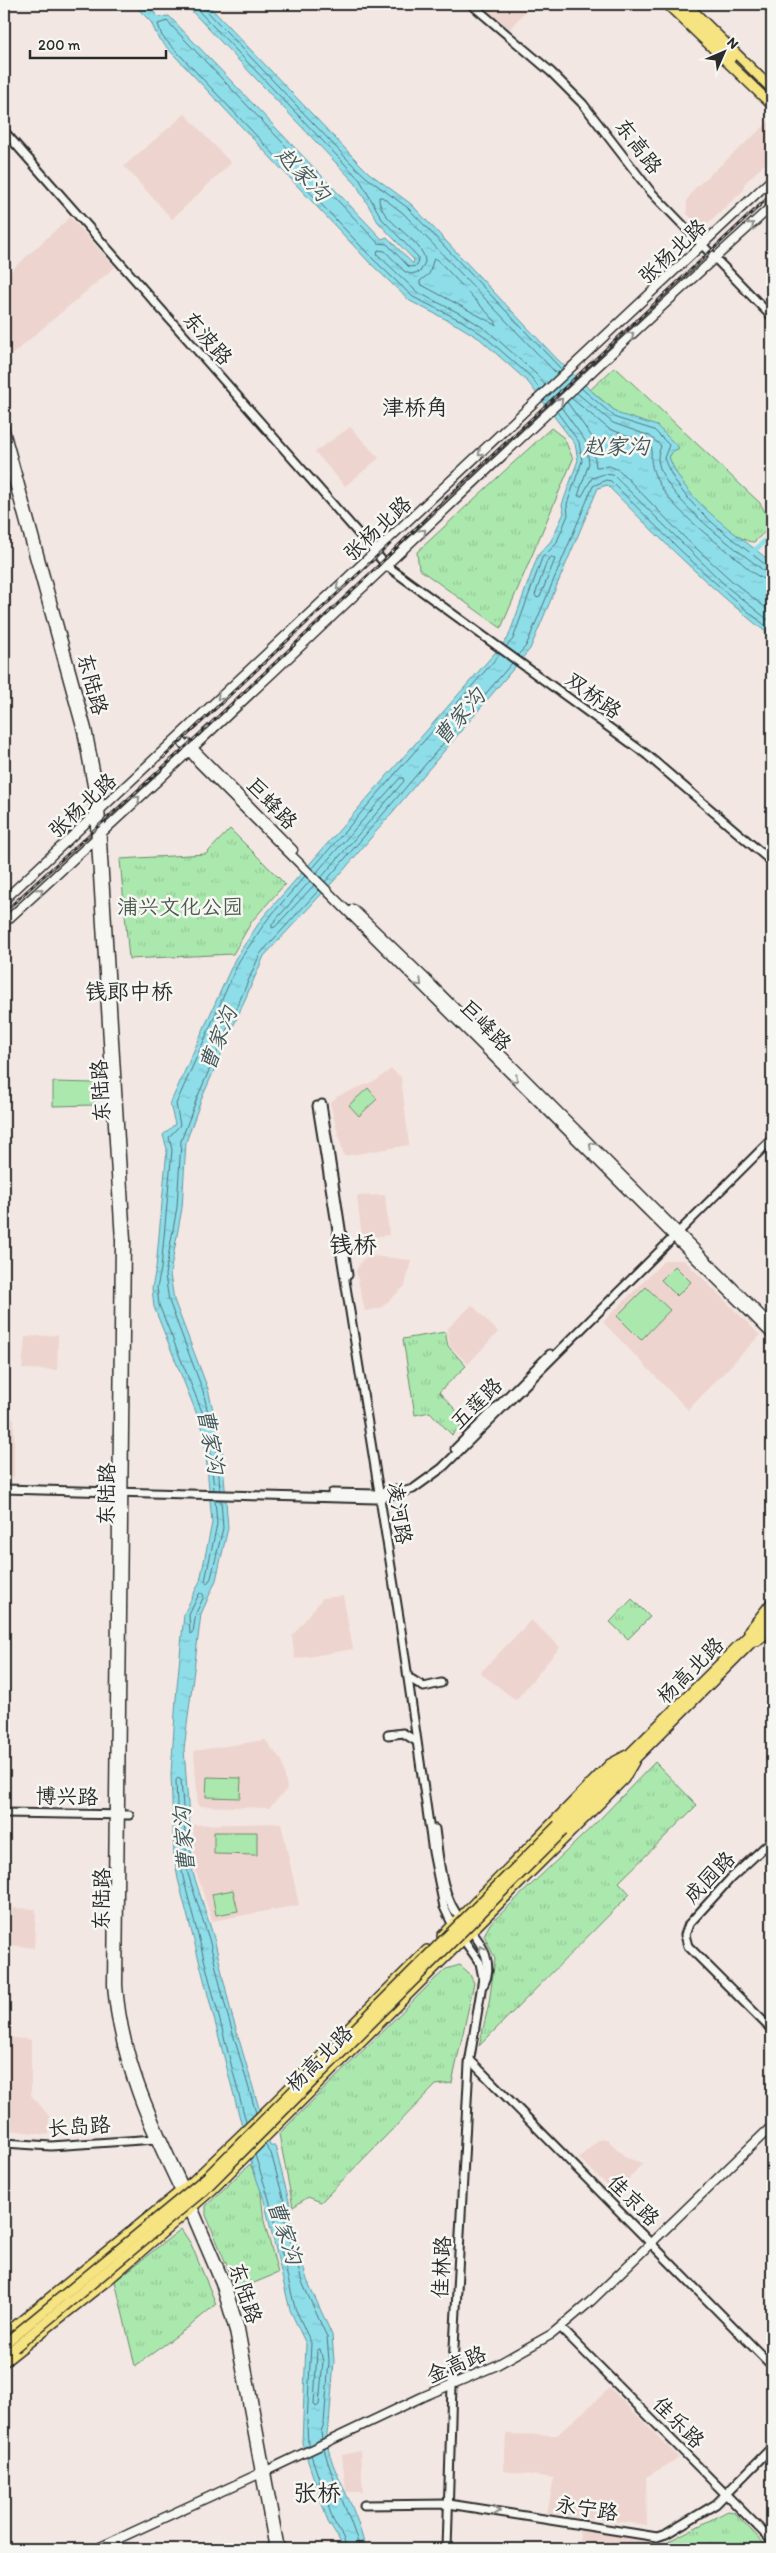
<svg xmlns="http://www.w3.org/2000/svg" width="776" height="2553" font-family="Itim,'LXGW WenKai TC',sans-serif">
<style>
.built{fill:#eed4ce}
.grass{fill:url(#grass-tufts);stroke:#6b8a6c}
.pitch{fill:#abe8ae;stroke:#6b8a6c}
.water{fill:url(#water-ripples);stroke:#66969e}
.lines{fill:none;stroke-linecap:round;stroke-linejoin:round}
.shore{stroke:#537377;stroke-width:1}
.canal{stroke:#8edeea;stroke-width:5}
.tertiary-casing{stroke:#2b2b2b;stroke-width:11}
.secondary-casing{stroke:#2b2b2b;stroke-width:11}
.primary-casing{stroke:#2b2b2b;stroke-width:12}
.trunk-casing{stroke:#2b2b2b;stroke-width:12}
.tertiary{stroke:#f6f6f2;stroke-width:7}
.secondary{stroke:#f6f6f2;stroke-width:8}
.primary{stroke:#f6e381;stroke-width:9}
.trunk{stroke:#f6e381;stroke-width:9}
.rail-casing{stroke:#2b2b2b;stroke-width:3}
.rail{stroke:#f6f6f2;stroke-width:1;stroke-dasharray:4;stroke-linecap:butt}
.trunk-bridge-casing{stroke:#2b2b2b;stroke-width:12;stroke-linecap:butt}
.trunk-bridge{stroke:#f6e381;stroke-width:9}
.oneway{stroke:#90908e}
.labels{text-anchor:middle;dominant-baseline:central;stroke-width:5;stroke-linejoin:round;paint-order:stroke}
.street-label{font-size:21px;fill:#2b2b2b;stroke:#f6f6f2}
.park-label{font-size:21px;fill:#4b5a4c;stroke:#f6f6f2}
.water-label{font-size:22px;font-style:italic;fill:#44585b;stroke:#f6f6f2}
.neighbourhood-label{font-size:22px;fill:#2b2b2b;stroke:#f6f6f2}
.quarter-label{font-size:24px;fill:#2b2b2b;stroke:#f6f6f2}
</style>
<defs>
<pattern id="grass-tufts" width="24" height="20" patternUnits="userSpaceOnUse" patternTransform="scale(1.25)"><rect width="24" height="20" fill="#abe8ae"/><path d="M3 7l-1-3M5 7V3M7 7l1-3M15 17l-1-3M17 17v-4M19 17l1-3" fill="none" stroke="#93c796"/></pattern>
<pattern id="water-ripples" width="26" height="14" patternUnits="userSpaceOnUse" patternTransform="scale(1.25)"><rect width="26" height="14" fill="#8edeea"/><path d="M2 4q2-2 4 0t4 0M15 11q2-2 4 0t4 0" fill="none" stroke="#7bbfc9"/></pattern>
</defs>
<rect width="100%" height="100%" fill="#f2e7e2"/>
<filter id="ink" filterUnits="userSpaceOnUse"><feTurbulence type="fractalNoise" baseFrequency=".02" numOctaves="2"/><feDisplacementMap in="SourceGraphic" scale="10" xChannelSelector="R" yChannelSelector="G"/><feConvolveMatrix kernelMatrix="1 2 1 2 8 2 1 2 1" color-interpolation-filters="sRGB"/></filter>
<g filter="url(#ink)">
<!-- built -->
<g class="built">
<polygon points="479,4 531,4 510,29"/>
<polygon points="185,114 231,163 172,219 124,166"/>
<polygon points="771,120 772,157 744,184 744,190 700,230 687,213 687,200 695,188"/>
<polygon points="70,217 115,267 4,361 4,277"/>
<polygon points="350,427 379,458 345,486 315,452"/>
<polygon points="391,1069 401,1077 409,1145 344,1156 330,1103 338,1096 377,1080"/>
<polygon points="385,1195 389,1235 362,1238 357,1196"/>
<polygon points="372,1256 411,1260 405,1286 381,1308 365,1311 356,1271 362,1260"/>
<polygon points="665,1260 684,1260 760,1335 688,1410 603,1322"/>
<polygon points="472,1305 498,1332 468,1364 450,1346 447,1329"/>
<polygon points="58,1335 57,1370 22,1369 25,1337"/>
<polygon points="4,1417 14,1418 14,1477 4,1477"/>
<polygon points="343,1596 353,1649 295,1659 292,1636 323,1598"/>
<polygon points="531,1620 560,1647 516,1700 480,1673"/>
<polygon points="265,1740 282,1761 287,1789 269,1808 198,1806 194,1751"/>
<polygon points="281,1823 299,1905 212,1921 196,1871 193,1825"/>
<polygon points="12,1908 36,1909 34,1948 10,1945"/>
<polygon points="4,2037 31,2040 31,2095 49,2116 49,2135 4,2129"/>
<polygon points="607,2139 626,2158 643,2163 615,2193 579,2158 598,2140"/>
<polygon points="610,2388 679,2458 646,2477 647,2525 547,2513 554,2478 504,2471 506,2434 557,2435"/>
<polygon points="360,2451 363,2492 346,2492 342,2455"/>
<polygon points="579,2529 654,2543 655,2549 581,2549"/>
</g>
<!-- grass -->
<g class="grass">
<path d="M615 367 760 503 772 525 754 542C737 543 692 499 682 485 676 476 672 466 669 457L673 451 679 448 619 414 590 390Z"/>
<polygon points="551,428 564,438 573,459 501,628 419,569 417,552"/>
<polygon points="230,829 285,884 252,921 233,954 129,959 120,859 206,854"/>
<polygon points="445,1332 448,1346 466,1366 439,1392 466,1421 452,1435 430,1412 415,1415 403,1339"/>
<polygon points="632,1599 650,1617 628,1639 610,1622"/>
<polygon points="655,1762 697,1805 619,1882 630,1894 479,2046 489,2003 495,1959 484,1935 490,1924 599,1820"/>
<polygon points="460,1965 469,1973 474,1983 452,2083 436,2085 321,2202 308,2197 293,2207 279,2134 435,1979 446,1969"/>
<polygon points="250,2164 260,2185 264,2221 278,2273 237,2290 206,2215 206,2206"/>
<polygon points="181,2229 191,2244 216,2304 190,2326 135,2366 115,2281"/>
<polygon points="728,2511 734,2512 769,2549 670,2549 669,2541"/>
</g>
<!-- pitch -->
<g class="pitch">
<polygon points="53,1082 94,1083 95,1105 53,1106"/>
<polygon points="368,1088 377,1099 359,1116 349,1105"/>
<polygon points="675,1266 691,1282 677,1296 661,1280"/>
<polygon points="646,1287 670,1310 641,1340 617,1316"/>
<polygon points="207,1777 241,1778 240,1798 206,1797"/>
<polygon points="214,1832 257,1832 257,1855 214,1854"/>
<polygon points="233,1890 238,1911 216,1915 212,1894"/>
</g>
<!-- water -->
<path class="water" d="M133 4H146L159 17 169 16 382 239 387 237 413 264 414 260 378 222 356 184 185 4H207L354 158 369 173 411 204 557 359 598 397 619 414 657 426 679 448 673 451 669 457C687 505 735 531 772 563V637C712 590 660 539 607 485L598 488 530 649 342 872 264 956 201 1100 186 1142 182 1208 170 1274 174 1300 208 1389 222 1449 228 1528 216 1580 201 1614 184 1749 193 1873 214 1938 231 2012 270 2146H275L290 2205V2219L307 2280 332 2335 334 2361 329 2425C319 2448 346 2489 354 2512 359 2524 362 2537 366 2549H342L340 2541 328 2522 302 2443 306 2344 290 2310 264 2200 253 2169 178 1879 174 1855 171 1774 176 1698 184 1614 200 1581 212 1523 204 1432 154 1307 152 1288 156 1268 167 1149 163 1135 175 1124 170 1104 235 959 263 917 508 638 538 555 551 541 564 513 562 505 578 460 575 444 528 382 480 339 459 326 410 301 369 262 158 38 151 22Z"/>
<g class="lines">
<!-- shore -->
<g class="shore">
<polyline points="192,4 360,180 382,219 418,257 417,266 409,267 387,244 378,243 167,21 158,24 162,36 373,259 413,297 462,321 483,335 532,378 540,390"/>
<polyline points="203,4 205,9 350,162 366,177 408,208 562,370"/>
<polygon points="434,259 437,259 496,322 496,325 420,284 420,281 429,274"/>
<path d="M545 385 536 374 488 331 465 316 417 292 377 254 378 250 385 251 404 271 410 274 420 272 425 262C425 240 377 221 379 197H382L403 213 557 374"/>
<path d="M581 388 616 418 654 430 669 445 664 458C681 506 729 535 767 566L772 567"/>
<path d="M577 393 613 423 650 436 661 446C660 450 658 453 658 457 658 495 736 548 764 571L772 573"/>
<path d="M571 398 609 429 646 442 652 448C642 489 706 534 734 556 745 565 757 580 772 581"/>
<polyline points="567,402 592,437 596,467 609,466 619,470 685,538 732,581 772,613"/>
<polyline points="561,407 586,442 589,463 578,496 582,496 592,478 604,474 613,475 727,587 772,623"/>
<polygon points="552,557 555,559 540,597 537,598 535,595 547,561"/>
<polyline points="506,647 513,639 542,558 556,544 568,515 567,504 582,461 579,442 557,412"/>
<path d="M518 655 526 646 593 486 606 480 611 481C663 534 714 585 772 631"/>
<polyline points="312,869 500,654"/>
<polyline points="316,873 400,778 403,778 404,781 321,878"/>
<polyline points="305,876 267,920 239,961 176,1104 180,1125 169,1137 172,1150 161,1269 157,1288 159,1305 207,1424 210,1422 203,1391 169,1301 165,1275 177,1207 181,1141 197,1098 260,954 319,890"/>
<polyline points="310,881 272,924 272,928 275,927 314,885"/>
<polyline points="325,882 512,663"/>
<polyline points="214,1490 209,1438 212,1436 217,1450 220,1490"/>
<polyline points="215,1499 217,1524 205,1581 207,1584 211,1578 223,1528 221,1500"/>
<polygon points="202,1593 204,1596 196,1613 193,1632 190,1634 189,1615 199,1594"/>
<polyline points="246,2122 183,1877 179,1855 176,1780 178,1778 181,1780 188,1874 209,1939 227,2013 256,2113"/>
<polyline points="265,2145 271,2153 285,2205 285,2220 302,2282 327,2337 329,2361 324,2423 321,2432 322,2439"/>
<polyline points="255,2155 269,2199 295,2308 311,2343 307,2424 308,2445"/>
<polygon points="320,2349 323,2361 319,2405 316,2407 314,2404 317,2351"/>
<path d="M324 2449C333 2483 350 2515 360 2549"/>
<polyline points="311,2455 333,2520 344,2539 346,2549"/>
</g>
<!-- canal -->
<polyline class="canal" points="751,554 772,534"/>
<defs>
<g id="tertiary">
<polyline points="471,4 551,72 583,104 651,192 772,317"/>
<polyline points="4,131 387,566 647,755 772,862"/>
<polyline points="322,1104 348,1275"/>
<polyline points="317,1106 400,1623 433,1852 444,1907 454,1928"/>
<polyline points="455,1449 550,1354"/>
<polyline points="4,1489 376,1499 413,1489 442,1468 772,1139"/>
<polyline points="332,1493 376,1494 396,1490"/>
<polyline points="411,1679 424,1687 441,1683"/>
<polyline points="388,1735 403,1733 416,1741"/>
<polyline points="4,1813 129,1815"/>
<path d="M435 1829C439 1859 441 1897 462 1921"/>
<polyline points="772,1840 731,1878 689,1924 685,1935 688,1946 772,2030"/>
<path d="M469 1929C483 1944 494 1965 484 1984"/>
<polyline points="470,2060 772,2366"/>
<polyline points="4,2143 51,2146 156,2139"/>
<polyline points="561,2328 772,2541"/>
<polyline points="364,2505 449,2504 657,2537 666,2534 716,2504 772,2447"/>
<polyline points="447,2549 452,2385 469,2064 483,1978 480,1963 461,1936"/>
</g>
<g id="secondary">
<path d="M4 427 87 729 99 791 126 1240 118 1985C123 2060 155 2124 186 2191"/>
<path d="M4 447 82 731 93 791 120 1241 112 1985C118 2061 149 2129 182 2196"/>
<polyline points="179,738 199,763 772,1335"/>
<polyline points="189,744 293,850"/>
<polyline points="4,900 772,179"/>
<polyline points="353,909 427,980 772,1326"/>
<path d="M4 923C263 687 512 441 772 206"/>
<polyline points="191,2202 225,2281 240,2329 280,2549"/>
<polyline points="187,2206 220,2283 234,2331 274,2549"/>
<polyline points="266,2471 422,2397 495,2366 552,2334 591,2301 772,2126"/>
<polyline points="96,2549 261,2473"/>
</g>
<g id="primary">
<polyline points="667,4 772,105"/>
<polyline points="676,4 731,58"/>
<polyline points="686,4 772,89"/>
<polyline points="749,1631 772,1602"/>
<polyline points="757,1641 772,1629"/>
<polyline points="442,1936 610,1764 627,1755"/>
<polyline points="4,2335 193,2181 269,2108 427,1950"/>
<polyline points="4,2362 109,2279 213,2189 624,1779 634,1762"/>
</g>
<g id="trunk">
<polyline points="558,1825 772,1612"/>
<polyline points="563,1831 772,1622"/>
<polyline points="4,2356 14,2348"/>
</g>
</defs>
<!-- tertiary casing -->
<use href="#tertiary" class="tertiary-casing"/>
<!-- secondary casing -->
<use href="#secondary" class="secondary-casing"/>
<!-- primary casing -->
<use href="#primary" class="primary-casing"/>
<!-- trunk casing -->
<use href="#trunk" class="trunk-casing"/>
<!-- tertiary -->
<use href="#tertiary" class="tertiary"/>
<!-- secondary -->
<use href="#secondary" class="secondary"/>
<!-- primary -->
<use href="#primary" class="primary"/>
<!-- trunk -->
<use href="#trunk" class="trunk"/>
<defs>
<g id="rail">
<polyline points="163,758 390,544"/>
<polyline points="4,912 193,740 379,565 438,506 772,194"/>
</g>
</defs>
<!-- rail casing -->
<use href="#rail" class="rail-casing"/>
<!-- rail -->
<use href="#rail" class="rail"/>
<defs>
<g id="trunk-bridge">
<polyline points="8,2341 207,2177 558,1825"/>
<polyline points="14,2348 203,2191 563,1831"/>
</g>
</defs>
<!-- trunk-bridge casing -->
<use href="#trunk-bridge" class="trunk-bridge-casing"/>
<!-- trunk-bridge -->
<use href="#trunk-bridge" class="trunk-bridge"/>
</g>
<!-- one-way arrows -->
<defs><path id="oneway-chevron" d="M-2-3.5L2.5 0L-2 3.5" fill="none" stroke-width="1.6" stroke-linecap="round" stroke-linejoin="round" transform="scale(1.25)"/></defs>
<g class="oneway">
<use href="#oneway-chevron" transform="translate(751 225) rotate(-42)"/>
<use href="#oneway-chevron" transform="translate(631 335) rotate(-43)"/>
<use href="#oneway-chevron" transform="translate(560 401) rotate(-43)"/>
<use href="#oneway-chevron" transform="translate(481 453) rotate(137)"/>
<use href="#oneway-chevron" transform="translate(423 532) rotate(-44)"/>
<use href="#oneway-chevron" transform="translate(339 587) rotate(137)"/>
<use href="#oneway-chevron" transform="translate(220 697) rotate(137)"/>
<use href="#oneway-chevron" transform="translate(137 799) rotate(-44)"/>
<use href="#oneway-chevron" transform="translate(40 891) rotate(-42)"/>
<use href="#oneway-chevron" transform="translate(419 983) rotate(45)"/>
<use href="#oneway-chevron" transform="translate(515 1079) rotate(45)"/>
<use href="#oneway-chevron" transform="translate(592 1145) rotate(-135)"/>
<use href="#oneway-chevron" transform="translate(482 1949) rotate(-113)"/>
<use href="#oneway-chevron" transform="translate(497 2511) rotate(9)"/>
</g>
</g>
<g class="labels">
<!-- street labels -->
<g class="street-label">
<text transform="translate(639 146) rotate(53)">东高路</text>
<text transform="translate(672 251) rotate(-43)">张杨北路</text>
<text transform="translate(208 338) rotate(49)">东波路</text>
<text transform="translate(377 528) rotate(-43)">张杨北路</text>
<text transform="translate(93 684) rotate(75)">东陆路</text>
<text transform="translate(594 695) rotate(36)">双桥路</text>
<text transform="translate(272 803) rotate(46)">巨蜂路</text>
<text transform="translate(82 805) rotate(-43)">张杨北路</text>
<text transform="translate(486 1025) rotate(45)">巨峰路</text>
<text transform="translate(100 1091) rotate(-93)">东陆路</text>
<text transform="translate(476 1403) rotate(-45)">五莲路</text>
<text transform="translate(106 1494) rotate(-89)">东陆路</text>
<text transform="translate(400 1513) rotate(81)">凌河路</text>
<text transform="translate(690 1670) rotate(-45)">杨高北路</text>
<text transform="translate(67 1796) rotate(1)">博兴路</text>
<text transform="translate(709 1877) rotate(-46)">成园路</text>
<text transform="translate(101 1899) rotate(-89)">东陆路</text>
<text transform="translate(319 2058) rotate(-45)">杨高北路</text>
<text transform="translate(79 2126) rotate(-4)">长岛路</text>
<text transform="translate(634 2200) rotate(45)">佳京路</text>
<text transform="translate(441 2267) rotate(-87)">佳林路</text>
<text transform="translate(246 2293) rotate(72)">东陆路</text>
<text transform="translate(456 2364) rotate(-23)">金高路</text>
<text transform="translate(679 2422) rotate(45)">佳乐路</text>
<text transform="translate(587 2508) rotate(9)">永宁路</text>
</g>
<!-- park labels -->
<g class="park-label">
<text x="180" y="906">浦兴文化公园</text>
</g>
<!-- water labels -->
<g class="water-label">
<text transform="translate(303 174) rotate(46)">赵家沟</text>
<text x="616" y="446">赵家沟</text>
<text transform="translate(459 717) rotate(-49)">曹家沟</text>
<text transform="translate(218 1039) rotate(-68)">曹家沟</text>
<text transform="translate(211 1441) rotate(80)">曹家沟</text>
<text transform="translate(184 1840) rotate(-94)">曹家沟</text>
<text transform="translate(285 2232) rotate(72)">曹家沟</text>
</g>
<!-- neighbourhood labels -->
<g class="neighbourhood-label">
<text x="415" y="407">津桥角</text>
<text x="129" y="991">钱郎中桥</text>
</g>
<!-- quarter labels -->
<g class="quarter-label">
<text x="353" y="1244">钱桥</text>
<text x="317" y="2492">张桥</text>
</g>
</g>
<!-- margin -->
<rect width="776" height="2553" fill="none" stroke="#f6f6f2" stroke-width="20"/>
<rect x="10" y="10" width="756" height="2533" fill="none" stroke="#2b2b2b" stroke-width="2" filter="url(#ink)"/>
<!-- north arrow -->
<g transform="translate(724 52) rotate(45)" stroke="#f6f6f2" stroke-width="4" paint-order="stroke">
<path d="M0-4L9 19L0 12L-9 19Z" fill="#2b2b2b"/>
<text y="-8" font-size="14" font-weight="bold" text-anchor="middle" fill="#2b2b2b">N</text>
</g>
<!-- scale -->
<path d="M30 50v8h136v-8" fill="none" stroke="#2b2b2b" stroke-width="2.5"/>
<text x="38" y="50" font-size="15" fill="#2b2b2b" stroke="#f6f6f2" stroke-width="4" paint-order="stroke">200 m</text>
</svg>
